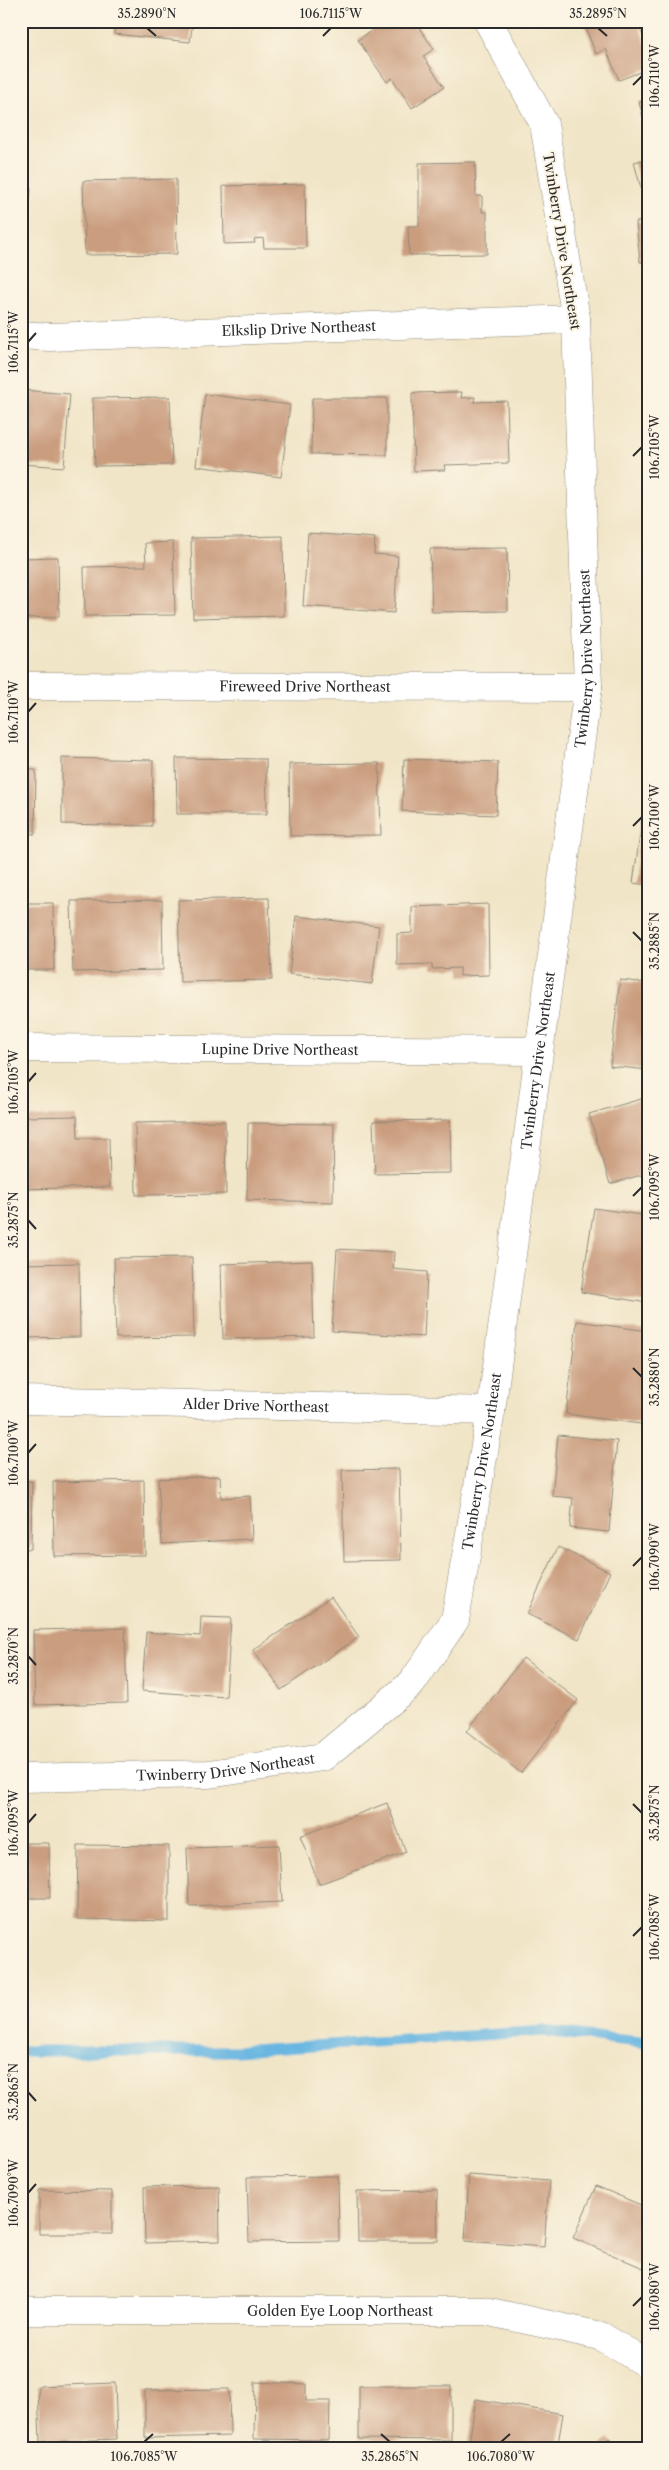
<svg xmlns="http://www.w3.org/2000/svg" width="669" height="2470" font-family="'Libre Caslon Text',serif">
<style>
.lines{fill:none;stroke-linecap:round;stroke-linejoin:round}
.stream{stroke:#67b6e1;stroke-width:11}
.building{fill:#ca9d7f}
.minor-casing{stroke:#8e8879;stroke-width:29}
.minor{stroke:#fff;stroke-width:28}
.ticks{fill:none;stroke:#2b2b2b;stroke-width:2}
.labels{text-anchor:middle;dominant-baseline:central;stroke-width:4;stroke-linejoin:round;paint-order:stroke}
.street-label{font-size:14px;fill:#2b2b2b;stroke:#fcf5e5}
.neatline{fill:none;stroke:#2b2b2b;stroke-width:2}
.ticks-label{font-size:12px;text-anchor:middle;fill:#2b2b2b}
</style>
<rect width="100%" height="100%" fill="#fcf5e5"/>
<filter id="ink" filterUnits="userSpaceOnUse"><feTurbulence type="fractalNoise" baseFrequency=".02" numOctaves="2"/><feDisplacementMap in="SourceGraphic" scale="10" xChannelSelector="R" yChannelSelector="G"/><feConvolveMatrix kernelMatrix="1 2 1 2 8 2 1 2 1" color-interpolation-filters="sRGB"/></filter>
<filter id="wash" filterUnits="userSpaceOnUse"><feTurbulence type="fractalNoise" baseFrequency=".0096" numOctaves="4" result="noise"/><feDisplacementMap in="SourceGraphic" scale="20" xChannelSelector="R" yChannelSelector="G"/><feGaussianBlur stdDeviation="1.12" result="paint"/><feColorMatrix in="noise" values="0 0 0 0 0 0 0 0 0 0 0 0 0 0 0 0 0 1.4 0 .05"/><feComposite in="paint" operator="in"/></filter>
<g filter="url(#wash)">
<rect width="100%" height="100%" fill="#f1e5c7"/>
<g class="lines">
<!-- stream -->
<polyline class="stream" points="21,2051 236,2051 544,2031 648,2043"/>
</g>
<g id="blocks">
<!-- building -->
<g class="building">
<polygon points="115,21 193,21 190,42 114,34"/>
<polygon points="385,21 410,21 415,28 418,26 434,49 423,56 444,87 412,108 392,78 387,82 358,40"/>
<polygon points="583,21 637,21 648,49 648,69 619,80 606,49 596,54"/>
<polygon points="648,100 648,132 647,132 639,102"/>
<polygon points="648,137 648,195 643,196 634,162 646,159 642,138"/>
<polygon points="475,162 476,196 482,196 482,212 487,212 487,254 409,255 408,226 419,226 419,163"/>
<polygon points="176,179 177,254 85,255 83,181"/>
<polygon points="305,184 306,248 264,248 263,238 254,239 255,243 224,244 223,186"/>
<polygon points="21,189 31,189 26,245 21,244"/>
<polygon points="648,221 648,261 640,262 636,222"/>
<polygon points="648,333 648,353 646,353 645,334"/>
<polygon points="21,390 70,394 64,467 21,464"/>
<polygon points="462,392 461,398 475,397 474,402 507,401 509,463 444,465 445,470 414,471 412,393"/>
<polygon points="205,394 290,405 281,477 196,466"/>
<polygon points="170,397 172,465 95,466 93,398"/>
<polygon points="312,398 387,398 387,455 311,454"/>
<polygon points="308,533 375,538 374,554 398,556 394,613 303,606"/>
<polygon points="283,536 284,616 193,618 191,538"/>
<polygon points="173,542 175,615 85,616 84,567 146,566 145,543"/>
<polygon points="507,548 508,611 432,612 430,549"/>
<polygon points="58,557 59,617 21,618 21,558"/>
<polygon points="62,758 153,760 152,826 62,824"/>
<polygon points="176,758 266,759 267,814 177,814"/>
<polygon points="404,759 498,762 496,815 402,811"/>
<polygon points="379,763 381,835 290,836 289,764"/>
<polygon points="21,770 36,770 35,834 21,833"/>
<polygon points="645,799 648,799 648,885 633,883"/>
<polygon points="269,898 272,980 180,982 178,900"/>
<polygon points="162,900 163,970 73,972 71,901"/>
<polygon points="21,903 53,903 54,970 21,970"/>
<polygon points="488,904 489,975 460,976 460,968 432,969 432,964 397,965 397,934 412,933 412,907"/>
<polygon points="296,916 379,926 372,984 289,974"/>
<polygon points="620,980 648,983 648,1070 610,1066"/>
<polygon points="648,1097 648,1173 610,1184 589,1114"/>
<polygon points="77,1116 78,1138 109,1138 110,1187 21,1189 21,1117"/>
<polygon points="450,1120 451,1173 375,1174 373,1121"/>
<polygon points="225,1121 226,1194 136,1195 135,1123"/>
<polygon points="248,1123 334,1124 333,1202 247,1200"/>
<polygon points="594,1208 648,1216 648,1303 581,1292"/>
<polygon points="337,1249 394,1252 393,1269 427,1272 424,1337 332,1331"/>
<polygon points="192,1257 194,1337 116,1338 114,1258"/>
<polygon points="312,1261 314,1337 223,1339 221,1264"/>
<polygon points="79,1263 80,1337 21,1338 21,1264"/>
<polygon points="577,1321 648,1331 648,1425 566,1414"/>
<polygon points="558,1435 617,1441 609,1532 570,1528 573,1498 552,1496"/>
<polygon points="399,1469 401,1560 344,1561 342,1470"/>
<polygon points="220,1476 221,1498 250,1496 252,1539 162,1544 158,1479"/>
<polygon points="144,1480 145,1555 54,1556 53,1482"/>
<polygon points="21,1481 32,1481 31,1549 21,1549"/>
<polygon points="558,1547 610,1572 579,1639 527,1614"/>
<polygon points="331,1597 359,1637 281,1690 253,1650"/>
<polygon points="201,1617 231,1618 226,1697 142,1691 146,1632 200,1636"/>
<polygon points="125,1628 127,1703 35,1705 33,1630"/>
<polygon points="523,1658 578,1700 521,1773 467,1731"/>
<polygon points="387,1803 406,1852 319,1884 300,1836"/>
<polygon points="21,1843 49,1843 50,1898 21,1898"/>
<polygon points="78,1845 169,1846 169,1921 77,1919"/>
<polygon points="279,1845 282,1902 189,1906 187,1848"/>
<polygon points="469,2175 549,2181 544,2247 465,2241"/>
<polygon points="338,2176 339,2241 249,2242 247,2177"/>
<polygon points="219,2186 220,2241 145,2243 144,2187"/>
<polygon points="596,2186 648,2208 648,2270 573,2238"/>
<polygon points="39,2190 112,2191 112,2234 39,2234"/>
<polygon points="437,2190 438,2241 358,2241 357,2191"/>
<polygon points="255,2382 306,2384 306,2401 330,2401 329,2440 254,2439"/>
<polygon points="115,2383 117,2439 40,2442 38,2386"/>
<polygon points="359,2386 451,2386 451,2440 359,2439"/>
<polygon points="229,2389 230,2436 145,2438 145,2390"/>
<polygon points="476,2399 563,2414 557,2449 468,2449"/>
<polygon points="609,2438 620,2449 598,2449"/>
</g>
</g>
</g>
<g filter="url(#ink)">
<use href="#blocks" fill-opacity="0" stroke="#8e8879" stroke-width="1"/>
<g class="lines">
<defs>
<g id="minor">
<path id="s1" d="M21 335 49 337 576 319"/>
<path id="s2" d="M21 686 588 687"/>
<path id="s3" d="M21 1048 539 1051"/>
<path id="s4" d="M21 1400 491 1411"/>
<path id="s5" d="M21 1778 209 1774 323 1757 412 1683 455 1620 491 1411 588 687 576 319 544 124 488 21"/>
<path id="s6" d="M21 2311H485L601 2336 648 2365"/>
</g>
</defs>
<!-- minor casing -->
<use href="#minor" class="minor-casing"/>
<!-- minor -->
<use href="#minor" class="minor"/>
</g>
</g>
<!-- ticks -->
<path class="ticks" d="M147 28 156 36M598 28 607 36M323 36 331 28M633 85 642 76M28 342 36 333M633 456 642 447M28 712 36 703M633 826 642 817M633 932 642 941M28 1082 36 1073M633 1196 642 1187M28 1220 36 1229M633 1368 642 1377M28 1453 36 1444M633 1566 642 1557M28 1656 36 1665M633 1804 642 1813M28 1823 36 1814M633 1936 642 1927M28 2092 36 2101M28 2193 36 2184M633 2306 642 2297M381 2434 390 2442M144 2442 153 2434M501 2442 510 2434"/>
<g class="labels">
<!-- street labels -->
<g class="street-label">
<text transform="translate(562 241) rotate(81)">Twinberry Drive Northeast</text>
<text stroke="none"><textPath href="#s1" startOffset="278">Elkslip Drive Northeast</textPath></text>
<text stroke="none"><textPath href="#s5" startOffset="1466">Twinberry Drive Northeast</textPath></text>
<text stroke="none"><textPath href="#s2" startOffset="284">Fireweed Drive Northeast</textPath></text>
<text stroke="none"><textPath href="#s3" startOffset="259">Lupine Drive Northeast</textPath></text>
<text stroke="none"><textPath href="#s5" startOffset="1061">Twinberry Drive Northeast</textPath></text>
<text stroke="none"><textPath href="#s4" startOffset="235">Alder Drive Northeast</textPath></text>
<text stroke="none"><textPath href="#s5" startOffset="656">Twinberry Drive Northeast</textPath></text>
<text stroke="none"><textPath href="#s5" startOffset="205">Twinberry Drive Northeast</textPath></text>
<text stroke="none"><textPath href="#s6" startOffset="319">Golden Eye Loop Northeast</textPath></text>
</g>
</g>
<!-- margin -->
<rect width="669" height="2470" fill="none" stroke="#fcf5e5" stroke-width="55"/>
<rect x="28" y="28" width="614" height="2414" class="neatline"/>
<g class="ticks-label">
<text x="147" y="18">35.2890°N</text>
<text x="331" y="18">106.7115°W</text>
<text x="598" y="18">35.2895°N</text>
<text transform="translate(655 76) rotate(-90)" y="4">106.7110°W</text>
<text transform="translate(14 342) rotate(-90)" y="4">106.7115°W</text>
<text transform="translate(655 447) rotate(-90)" y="4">106.7105°W</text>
<text transform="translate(14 712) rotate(-90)" y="4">106.7110°W</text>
<text transform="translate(655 817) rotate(-90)" y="4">106.7100°W</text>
<text transform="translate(655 941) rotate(-90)" y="4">35.2885°N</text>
<text transform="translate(14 1082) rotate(-90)" y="4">106.7105°W</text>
<text transform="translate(655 1187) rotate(-90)" y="4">106.7095°W</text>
<text transform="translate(14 1220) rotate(-90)" y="4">35.2875°N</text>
<text transform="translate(655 1377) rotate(-90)" y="4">35.2880°N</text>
<text transform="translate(14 1453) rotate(-90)" y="4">106.7100°W</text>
<text transform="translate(655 1557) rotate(-90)" y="4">106.7090°W</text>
<text transform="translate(14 1656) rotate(-90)" y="4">35.2870°N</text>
<text transform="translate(655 1813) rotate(-90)" y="4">35.2875°N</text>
<text transform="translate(14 1823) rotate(-90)" y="4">106.7095°W</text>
<text transform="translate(655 1927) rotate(-90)" y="4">106.7085°W</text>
<text transform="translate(14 2092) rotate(-90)" y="4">35.2865°N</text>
<text transform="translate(14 2193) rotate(-90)" y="4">106.7090°W</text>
<text transform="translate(655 2297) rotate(-90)" y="4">106.7080°W</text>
<text x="144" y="2461">106.7085°W</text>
<text x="390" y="2461">35.2865°N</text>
<text x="501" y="2461">106.7080°W</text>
</g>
</svg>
